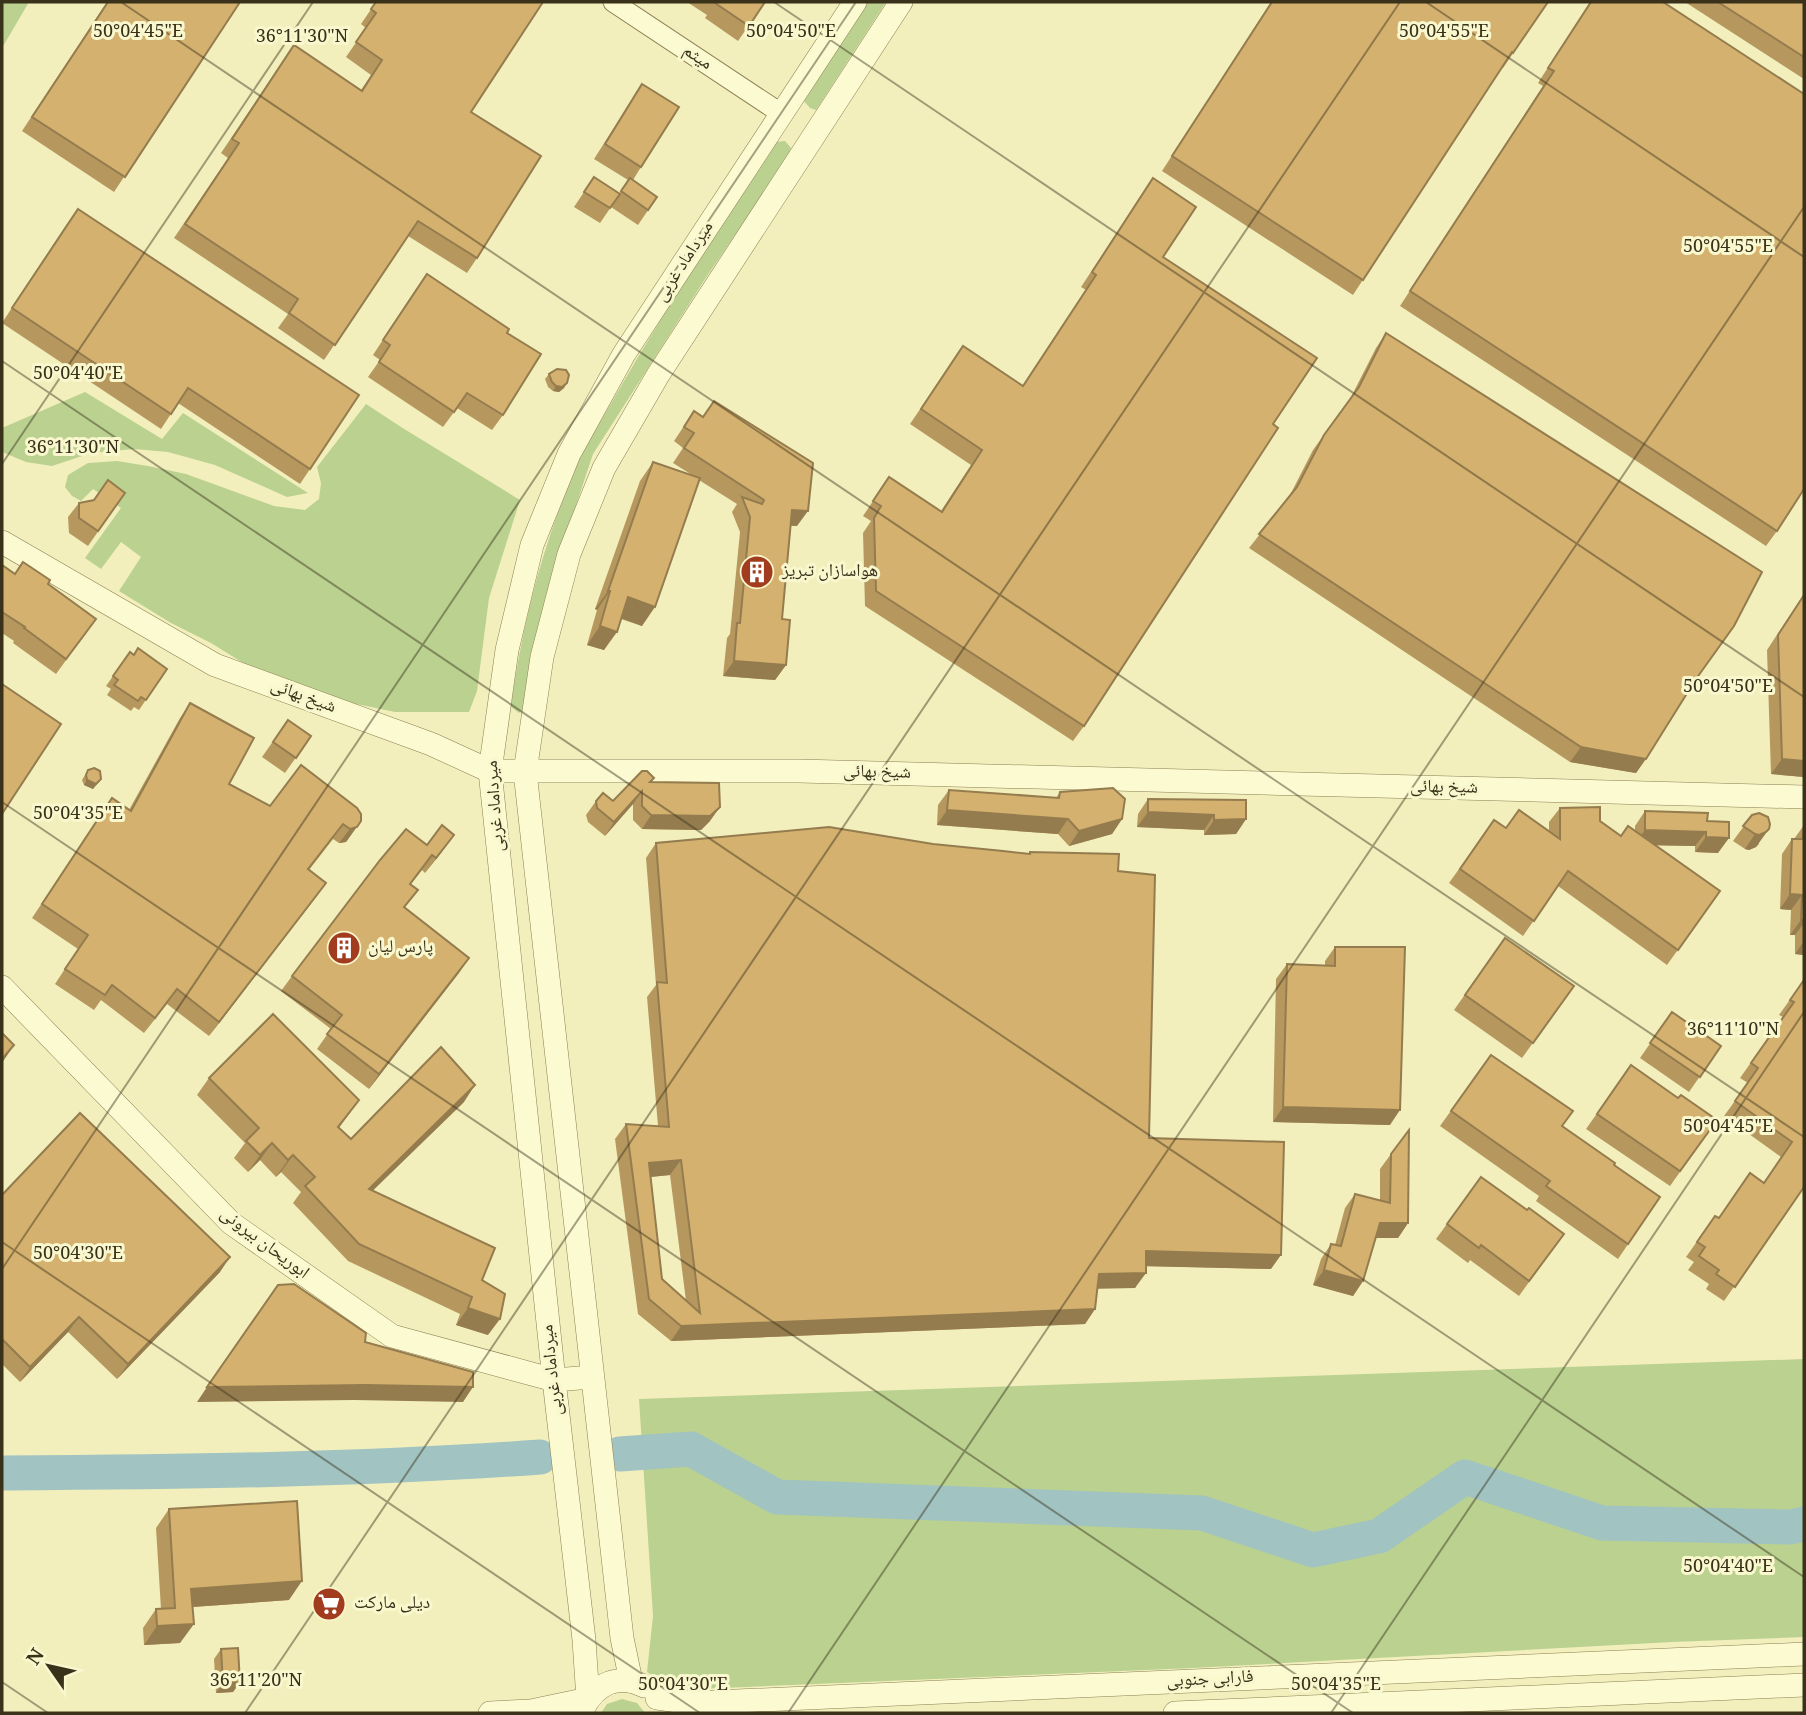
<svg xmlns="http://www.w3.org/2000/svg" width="1806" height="1715" font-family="Georgia,'Noto Naskh Arabic',serif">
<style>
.green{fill:#bad190}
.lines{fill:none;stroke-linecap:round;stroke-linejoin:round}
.river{stroke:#a1c3c1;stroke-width:35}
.minor-casing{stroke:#8c7f54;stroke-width:21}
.tertiary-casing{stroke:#8c7f54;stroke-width:24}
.minor{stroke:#fcfad1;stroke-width:19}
.tertiary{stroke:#fcfad1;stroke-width:23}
.wall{fill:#b6985f;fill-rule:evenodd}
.shaded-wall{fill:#947c4e}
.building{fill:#d4b16f;stroke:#947c4e;stroke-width:2;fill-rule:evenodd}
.ticks{fill:none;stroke:#3a311b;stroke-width:2;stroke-opacity:0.45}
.labels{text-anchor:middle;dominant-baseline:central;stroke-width:6;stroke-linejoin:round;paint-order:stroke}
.street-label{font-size:18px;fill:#3a311b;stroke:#f9f7cd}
.poi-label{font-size:18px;fill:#3a311b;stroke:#f9f7cd;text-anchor:start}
.ticks-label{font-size:18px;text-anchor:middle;fill:#3a311b;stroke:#f9f7cd;stroke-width:6;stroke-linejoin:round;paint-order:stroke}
</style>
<rect width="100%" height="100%" fill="#f2efbd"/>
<!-- green -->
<g class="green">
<polygon points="2,2 29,2 2,48"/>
<polygon points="868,2 886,2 816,110 810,108 803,100"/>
<path d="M785 141 791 148 788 157 707 276 593 454 546 596 534 649 525 708 519 713 511 707C522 623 544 540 578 462 589 439 604 416 617 393 666 307 722 225 775 142Z"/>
<polygon points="85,392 162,439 183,413 308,493 287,497 215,465 168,452 134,449 91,453 52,466 26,462 2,452 2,428"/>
<polygon points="366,404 401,427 520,500 489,598 477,691 469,712 395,712 342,701 248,666 211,643 171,623 119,591 141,557 121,542 101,569 85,558 121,508 93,489 81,501 72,496 65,487 68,475 88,463 117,461 148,466 186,474 274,506 305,510 319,499 321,483 317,467"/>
<polygon points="1804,1359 1804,1637 1672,1642 1193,1668 674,1690 647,1672 653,1616 639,1399"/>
<polygon points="622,1699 637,1703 645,1713 601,1713 607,1704"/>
</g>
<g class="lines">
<!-- river -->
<g class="river">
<polyline points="620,1454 691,1449 777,1497 1202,1513 1313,1550 1379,1536 1465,1477 1602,1523 1791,1527 1804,1524"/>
<path d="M2 1473C181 1472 361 1470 540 1457"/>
</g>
<defs>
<polyline id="minor" points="613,2 782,114"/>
<g id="tertiary">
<polyline points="2,542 215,665 431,744 490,771 799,771 1804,797"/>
<polyline points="2,987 231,1223 392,1336 554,1380 592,1377"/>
<polyline points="631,1681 622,1638 525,772 542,657 569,554 604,468 658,375 901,2"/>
<polyline points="657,1698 692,1703 1804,1654"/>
<path d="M583 1709C595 1684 618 1673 644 1686"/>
<polyline points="490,1713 531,1711 588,1699 584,1640 554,1380 490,771 507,650 532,545 569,454 624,354 855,2"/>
<polyline points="1175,1713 1804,1685"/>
</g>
</defs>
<!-- minor casing -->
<use href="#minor" class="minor-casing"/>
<!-- tertiary casing -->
<use href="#tertiary" class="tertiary-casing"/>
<!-- minor -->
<use href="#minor" class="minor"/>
<!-- tertiary -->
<use href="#tertiary" class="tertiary"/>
</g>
<!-- wall -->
<g class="wall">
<polygon points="107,2 240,2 114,192 22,131"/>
<polygon points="376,2 471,112 477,258 467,273 408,236 324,360 278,328 288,314 174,238 228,158 221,153 294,45 361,90 371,75 346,57 366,28 361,24"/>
<polygon points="687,2 765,2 738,41 705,18 707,15"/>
<polygon points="1271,2 1548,2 1503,68 1502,67 1353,295 1162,171"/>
<polygon points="1590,2 1663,2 1777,531 1766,546 1400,306 1543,86 1538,83"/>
<polygon points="1685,2 1804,2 1804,79"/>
<polygon points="642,84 641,167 633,180 657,197 638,225 611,207 600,223 574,207 594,177 619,194 628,180 594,159"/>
<polygon points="1153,178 1163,257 1273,424 1084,726 1073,741 865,606 863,533 871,521 863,516 889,477 941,511 971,465 910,424 963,346 1023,386 1086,290 1081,287"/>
<polygon points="67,224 310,469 300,484 178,403 161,429 2,323"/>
<polygon points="416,289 507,333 503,415 492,430 457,408 443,427 368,377 380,360 373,355"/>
<polygon points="1386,333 1695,681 1636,773 1570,762 1249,548 1289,497 1313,450 1350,399 1376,348"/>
<polygon points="549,374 564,388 559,392 553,391 548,387 545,379"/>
<polygon points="714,401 797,526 791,526 782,619 786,665 775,680 723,676 727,638 730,634 740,532 732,512 737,504 699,480 642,626 621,619 604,650 587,645 597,610 595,609 640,481 653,462 692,475 673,463 683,448 674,441 694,411 703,417"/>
<polygon points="125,493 88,546 69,533 68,517 79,503"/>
<polygon points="2,565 15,574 48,584 96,619 56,674 13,643 14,641 2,633"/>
<polygon points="1804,594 1804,777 1771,774 1767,650"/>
<polygon points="130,652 134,655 167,669 139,710 134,707 131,711 107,695 111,689 106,686"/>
<polygon points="190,703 229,784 270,806 361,821 346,842 339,843 333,839 309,870 326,883 209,1036 167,1004 144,1033 101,1000 94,1010 55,984 78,949 32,918 102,813 129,810 180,718"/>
<polygon points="288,720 311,736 285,773 262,757"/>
<polygon points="88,770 101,779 93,789 84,785 82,780"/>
<polygon points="654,778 651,782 710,821 701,830 642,829 633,820 633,804 605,836 588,822 586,815 596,801 613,801"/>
<polygon points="949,790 1056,798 1060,792 1122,819 1112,834 1069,846 1058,834 937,825 938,805"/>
<polygon points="1148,799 1246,819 1236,834 1204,835 1204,830 1137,827 1138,814"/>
<polygon points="1560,808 1600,821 1621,836 1635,831 1635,826 1645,811 1707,821 1718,853 1695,852 1695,846 1656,845 1720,891 1667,965 1558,886 1523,936 1449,883 1494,820 1506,828 1549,831 1549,822"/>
<polygon points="1752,815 1759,844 1756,847 1749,850 1745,849 1733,841"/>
<polygon points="1804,825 1804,955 1795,954 1795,935 1790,935 1791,910 1780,909 1782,854 1792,839 1794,839"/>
<path d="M656 843 933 844 1029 854 1030 852 1118 871 1149 1138 1271 1269 1146 1266 1135 1288H1097L1095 1309 1085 1324 671 1341 638 1314 615 1139 626 1124 658 1126 647 997 656 985 646 858ZM670 1175 686 1301 662 1279 651 1177Z"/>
<polygon points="427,845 443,850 425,873 422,870 411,884 405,908 469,958 369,1089 317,1049 331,1029 281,991 292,976"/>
<polygon points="1505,938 1574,986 1522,1058 1454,1010"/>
<polygon points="1335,947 1390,1125 1273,1122 1276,979 1287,964 1325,965 1325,961"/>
<polygon points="1804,980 1804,1187 1724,1301 1706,1289 1709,1284 1688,1270 1694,1262 1686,1257 1715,1216 1719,1218 1764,1183 1781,1157 1724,1116 1748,1083 1740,1078 1783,1017 1779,1015"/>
<polygon points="1672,1012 1721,1046 1689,1092 1640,1058"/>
<polygon points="1491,1055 1562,1126 1614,1165 1660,1197 1618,1259 1536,1201 1539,1196 1440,1126"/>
<polygon points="1631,1065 1678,1098 1717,1120 1670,1186 1586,1129"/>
<polygon points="209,1078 359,1100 339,1128 351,1139 464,1102 372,1191 482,1280 488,1335 456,1325 460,1314 348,1261 293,1203 301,1192 281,1172 276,1177 260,1160 248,1172 234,1158 245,1143 197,1095"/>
<polygon points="1391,1154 1408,1223 1398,1238 1376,1238 1363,1281 1353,1296 1313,1285 1321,1259 1331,1244 1335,1245 1345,1208 1355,1194 1380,1200 1380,1169"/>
<polygon points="1481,1177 1527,1210 1564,1234 1519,1296 1470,1260 1468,1263 1436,1239"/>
<polygon points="2,1195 220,1272 117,1379 68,1332 20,1382 2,1364"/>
<polygon points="169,1509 289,1600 192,1607 180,1643 144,1645 143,1628 156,1609 161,1609 156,1528"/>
<polygon points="221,1649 240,1682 233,1692 216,1693 214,1659"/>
</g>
<!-- shaded-wall -->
<g class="shaded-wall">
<polygon points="567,383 564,388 559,392 553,391 556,386"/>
<polygon points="792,510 808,511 797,526 782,525"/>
<polygon points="608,591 610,591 597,610 595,609"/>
<polygon points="628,597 655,607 642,626 615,616"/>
<polygon points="600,626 617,632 604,650 587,645"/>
<polygon points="734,661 786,665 775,680 723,676"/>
<polygon points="1581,747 1646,759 1636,773 1570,762"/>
<polygon points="1782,759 1804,761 1804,777 1771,774"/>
<polygon points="101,779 93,789 84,785 87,780"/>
<polygon points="642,791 633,804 605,836 614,822"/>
<polygon points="720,807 710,821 701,830 642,829 651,815"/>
<polygon points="947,810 1068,819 1058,834 937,825"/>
<polygon points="1148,812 1214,815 1204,830 1137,827"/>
<polygon points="1122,819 1112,834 1069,846 1079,831"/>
<polygon points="1246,819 1236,834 1204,835 1214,820"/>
<polygon points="361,821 346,842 339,843 350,829"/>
<polygon points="1769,829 1756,847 1749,850 1745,849 1755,834"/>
<polygon points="1645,830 1706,832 1695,846 1634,845"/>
<polygon points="454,835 443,850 425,873 436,858"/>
<polygon points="1706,837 1729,838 1718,853 1695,852"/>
<polygon points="326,883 315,898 209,1036 219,1022"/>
<polygon points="1790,894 1802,895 1791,910 1780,909"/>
<polygon points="1801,920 1804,920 1804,923 1795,935 1790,935"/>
<polygon points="1804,941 1804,955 1795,954"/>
<polygon points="469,958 459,973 369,1089 379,1074"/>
<polygon points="14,1045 2,1063 2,1059"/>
<polygon points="475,1085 464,1102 357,1206 369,1189"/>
<polygon points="1283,1107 1400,1110 1390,1125 1273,1122"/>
<polygon points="272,1143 260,1160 248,1172 260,1155"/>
<polygon points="293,1155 281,1172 276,1177 288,1160"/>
<polygon points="681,1160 670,1175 639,1178 649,1163"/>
<polygon points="1380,1223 1408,1223 1398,1238 1369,1238"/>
<polygon points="1146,1251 1281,1255 1271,1269 1136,1266"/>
<polygon points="230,1257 220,1272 117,1379 128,1364"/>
<polygon points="1324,1270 1363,1281 1353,1296 1313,1285"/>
<polygon points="1146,1273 1135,1288 1088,1289 1099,1274"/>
<polygon points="468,1308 500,1319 488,1335 456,1325"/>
<polygon points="1095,1309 1085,1324 671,1341 681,1326"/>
<polygon points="79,1317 68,1332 20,1382 30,1367"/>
<polygon points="365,1385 473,1387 463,1402 354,1400 197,1402 207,1387"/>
<polygon points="302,1581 289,1600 178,1608 191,1589"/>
<polygon points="194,1624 180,1643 144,1645 157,1626"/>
<polygon points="240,1682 233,1692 216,1693 223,1683"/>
</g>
<!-- building -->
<g class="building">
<polygon points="108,2 240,2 125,177 32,117"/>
<polygon points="376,2 543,2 471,112 541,156 477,258 418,221 335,345 289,313 298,299 185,224 239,143 232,139 294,45 362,91 382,60 356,42 376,13 371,9"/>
<polygon points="717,2 765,2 749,26 715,3"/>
<polygon points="1272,2 1548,2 1513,53 1512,52 1363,280 1172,156"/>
<polygon points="1591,2 1663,2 1804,94 1804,489 1777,531 1410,291 1554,71 1548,68"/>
<polygon points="1718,2 1804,2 1804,57"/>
<polygon points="642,84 679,107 641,167 605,144"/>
<polygon points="594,177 620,194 610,208 584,192"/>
<polygon points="630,178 657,197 648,210 621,191"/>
<polygon points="1153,178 1196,207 1163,257 1317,358 1273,424 1278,428 1084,726 876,591 874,518 881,506 873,501 889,477 942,512 982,450 921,409 963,346 1023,386 1096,275 1092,272"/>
<polygon points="78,209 359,395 310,469 188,388 171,414 12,308"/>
<polygon points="427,274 509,329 507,333 541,354 503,415 467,393 454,412 379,362 390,345 383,340"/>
<polygon points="1386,333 1762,572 1734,626 1696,679 1646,759 1581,747 1259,534 1297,487 1324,435 1359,387"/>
<polygon points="557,369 566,370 569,375 567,383 562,387 556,386 552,382 549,374"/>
<polygon points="714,401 813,463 808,511 792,510 782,619 790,620 786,665 734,661 737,623 740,623 750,517 742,497 762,504 764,500 684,448 694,433 684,427 694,411 703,417"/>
<polygon points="653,462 700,478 655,607 628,597 617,632 600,626 610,591 608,591"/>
<polygon points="108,480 125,493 98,531 79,518 79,503 94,500"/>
<polygon points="23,562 50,580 48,584 96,619 66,659 24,628 25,627 2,612 2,565 15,574"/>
<polygon points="1804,595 1804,761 1782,759 1778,635"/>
<polygon points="138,648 167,669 146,700 141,697 138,701 114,685 118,680 113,676 130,652 134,655"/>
<polygon points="2,684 61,724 2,814"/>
<polygon points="190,703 254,738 229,784 270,806 301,765 357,808 361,814 361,821 357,827 350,829 343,824 308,869 326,883 219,1022 177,989 155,1018 112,985 105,995 65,969 88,935 42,904 112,798 131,811"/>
<polygon points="288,720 311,736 296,758 273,742"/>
<polygon points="94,768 100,771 101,779 96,784 87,780 86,775 88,770"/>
<polygon points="642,771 647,771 654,778 650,782 719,783 720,807 710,816 651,815 642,806 642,791 614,822 597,808 596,801 603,793 613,801"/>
<polygon points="1113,788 1125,799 1122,819 1079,831 1068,819 947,810 949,790 1059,798 1060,792"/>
<polygon points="1148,799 1246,800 1246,819 1214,820 1214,815 1148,812"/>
<polygon points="1600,807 1600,821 1621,836 1628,826 1720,891 1678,950 1568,871 1534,921 1460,869 1494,820 1506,828 1519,810 1560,839 1560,808"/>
<polygon points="1645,811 1708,813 1707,821 1729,822 1729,838 1706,837 1706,832 1645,830"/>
<polygon points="1759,813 1768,817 1770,824 1769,829 1766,832 1759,835 1755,834 1743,826 1752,815"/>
<polygon points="442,825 454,835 436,858 432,855 410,884 418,890 404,907 469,958 379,1074 327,1034 342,1015 292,976 380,860 406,829 427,845"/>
<polygon points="1804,825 1804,920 1801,920 1802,895 1790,894 1792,839 1803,839"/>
<path d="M829 827 933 844 1003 851 1030 854V852L1119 854 1118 871 1155 875 1149 1138 1284 1142 1281 1255 1146 1251V1273L1099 1274 1095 1309 681 1326 649 1299 626 1124 669 1127 657 982 667 983 656 843ZM681 1160 700 1313 662 1279 649 1163Z"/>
<polygon points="1505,938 1574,986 1533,1043 1465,995"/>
<polygon points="1335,947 1405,947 1400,1110 1283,1107 1287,964 1335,966"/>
<polygon points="1804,980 1804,1187 1735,1287 1716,1274 1719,1270 1699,1256 1705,1247 1697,1242 1715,1216 1719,1218 1750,1173 1764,1183 1792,1142 1735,1101 1758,1068 1751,1063 1794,1002 1790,1000"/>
<polygon points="1672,1012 1721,1046 1700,1077 1650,1043"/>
<polygon points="273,1014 359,1100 338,1127 351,1139 441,1047 475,1085 369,1189 495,1248 482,1280 505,1294 500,1319 468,1308 472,1297 359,1244 305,1186 315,1177 293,1155 288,1160 272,1143 260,1155 246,1141 259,1128 209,1078"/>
<polygon points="2,1033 14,1045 2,1059"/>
<polygon points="1491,1055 1573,1111 1562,1126 1615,1163 1614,1165 1660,1197 1628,1244 1546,1186 1550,1181 1451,1111"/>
<polygon points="1631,1065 1678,1098 1681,1095 1717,1120 1680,1171 1597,1114"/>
<polygon points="80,1113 230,1257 128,1364 79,1317 30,1367 2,1339 2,1195"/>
<polygon points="1409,1130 1408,1223 1380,1223 1363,1281 1324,1270 1331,1244 1341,1246 1355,1194 1390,1203 1391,1154"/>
<polygon points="1481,1177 1527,1210 1529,1208 1564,1234 1529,1281 1481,1245 1479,1248 1447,1224"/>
<polygon points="294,1284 366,1333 365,1342 473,1372 473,1387 365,1385 207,1387 278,1285"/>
<polygon points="297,1501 302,1581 191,1589 194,1624 157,1626 156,1609 175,1608 169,1509"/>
<polygon points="238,1648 240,1682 223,1683 221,1649"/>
</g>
<!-- ticks -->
<path class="ticks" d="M121 2 1804 1137M774 2 1804 697M1426 2 1804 257M2 361 1804 1577M2 464 313 2M2 802 1353 1713M2 1242 700 1713M2 1269 856 2M2 1682 48 1713M245 1713 1400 2M788 1713 1804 207M1331 1713 1804 1012"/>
<!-- icons -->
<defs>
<symbol id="building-disc" viewBox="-11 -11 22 22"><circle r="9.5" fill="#a13c1e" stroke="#f9f7cd"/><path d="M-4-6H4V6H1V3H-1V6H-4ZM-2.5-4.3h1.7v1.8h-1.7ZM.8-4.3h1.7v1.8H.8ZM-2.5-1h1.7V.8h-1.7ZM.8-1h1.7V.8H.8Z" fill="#fff"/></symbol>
<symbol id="supermarket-disc" viewBox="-11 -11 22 22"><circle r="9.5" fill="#a13c1e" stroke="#f9f7cd"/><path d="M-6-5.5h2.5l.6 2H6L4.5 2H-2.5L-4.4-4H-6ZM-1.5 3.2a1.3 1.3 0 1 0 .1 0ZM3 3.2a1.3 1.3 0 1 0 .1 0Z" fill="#fff"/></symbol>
</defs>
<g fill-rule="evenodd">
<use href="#building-disc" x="738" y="553" width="38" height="38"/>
<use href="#building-disc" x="325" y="929" width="38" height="38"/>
<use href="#supermarket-disc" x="310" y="1585" width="38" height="38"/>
</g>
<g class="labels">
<!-- street labels -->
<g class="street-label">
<text transform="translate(697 58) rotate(34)">میثم</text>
<text transform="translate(685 262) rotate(-57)">میرداماد غربی</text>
<text transform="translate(303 697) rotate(20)">شیخ بهائی</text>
<text transform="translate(877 773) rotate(1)">شیخ بهائی</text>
<text transform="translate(1444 788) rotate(1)">شیخ بهائی</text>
<text transform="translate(496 806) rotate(-94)">میرداماد غربی</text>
<text transform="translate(264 1244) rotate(37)">ابوریحان بیرونی</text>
<text transform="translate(553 1370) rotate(-96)">میرداماد غربی</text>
<text transform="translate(1210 1680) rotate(-3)">فارابی جنوبی</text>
</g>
<!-- poi labels -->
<g class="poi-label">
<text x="782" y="572">هواسازان تبریز</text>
<text x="368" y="948">پارس لیان</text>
<text x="354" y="1604">دیلی مارکت</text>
</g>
</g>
<g class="ticks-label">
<text x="138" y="37">50°04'45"E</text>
<text x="791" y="37">50°04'50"E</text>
<text x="1444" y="37">50°04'55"E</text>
<text x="302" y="42">36°11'30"N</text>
<text x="1728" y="252">50°04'55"E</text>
<text x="78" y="379">50°04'40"E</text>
<text x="73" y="453">36°11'30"N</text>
<text x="1728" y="692">50°04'50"E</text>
<text x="78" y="819">50°04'35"E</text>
<text x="1733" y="1035">36°11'10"N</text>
<text x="1728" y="1132">50°04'45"E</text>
<text x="78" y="1259">50°04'30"E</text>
<text x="1728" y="1572">50°04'40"E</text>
<text x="256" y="1686">36°11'20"N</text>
<text x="683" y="1690">50°04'30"E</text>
<text x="1336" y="1690">50°04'35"E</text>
</g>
<!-- border -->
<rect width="1806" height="1715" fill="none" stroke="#3a311b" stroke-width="7"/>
<!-- north arrow -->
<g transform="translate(49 1666) rotate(304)" stroke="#f9f7cd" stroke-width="5" paint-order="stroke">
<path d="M0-5L12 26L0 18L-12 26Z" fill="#3a311b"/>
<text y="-10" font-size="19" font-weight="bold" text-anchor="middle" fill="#3a311b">N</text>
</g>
</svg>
